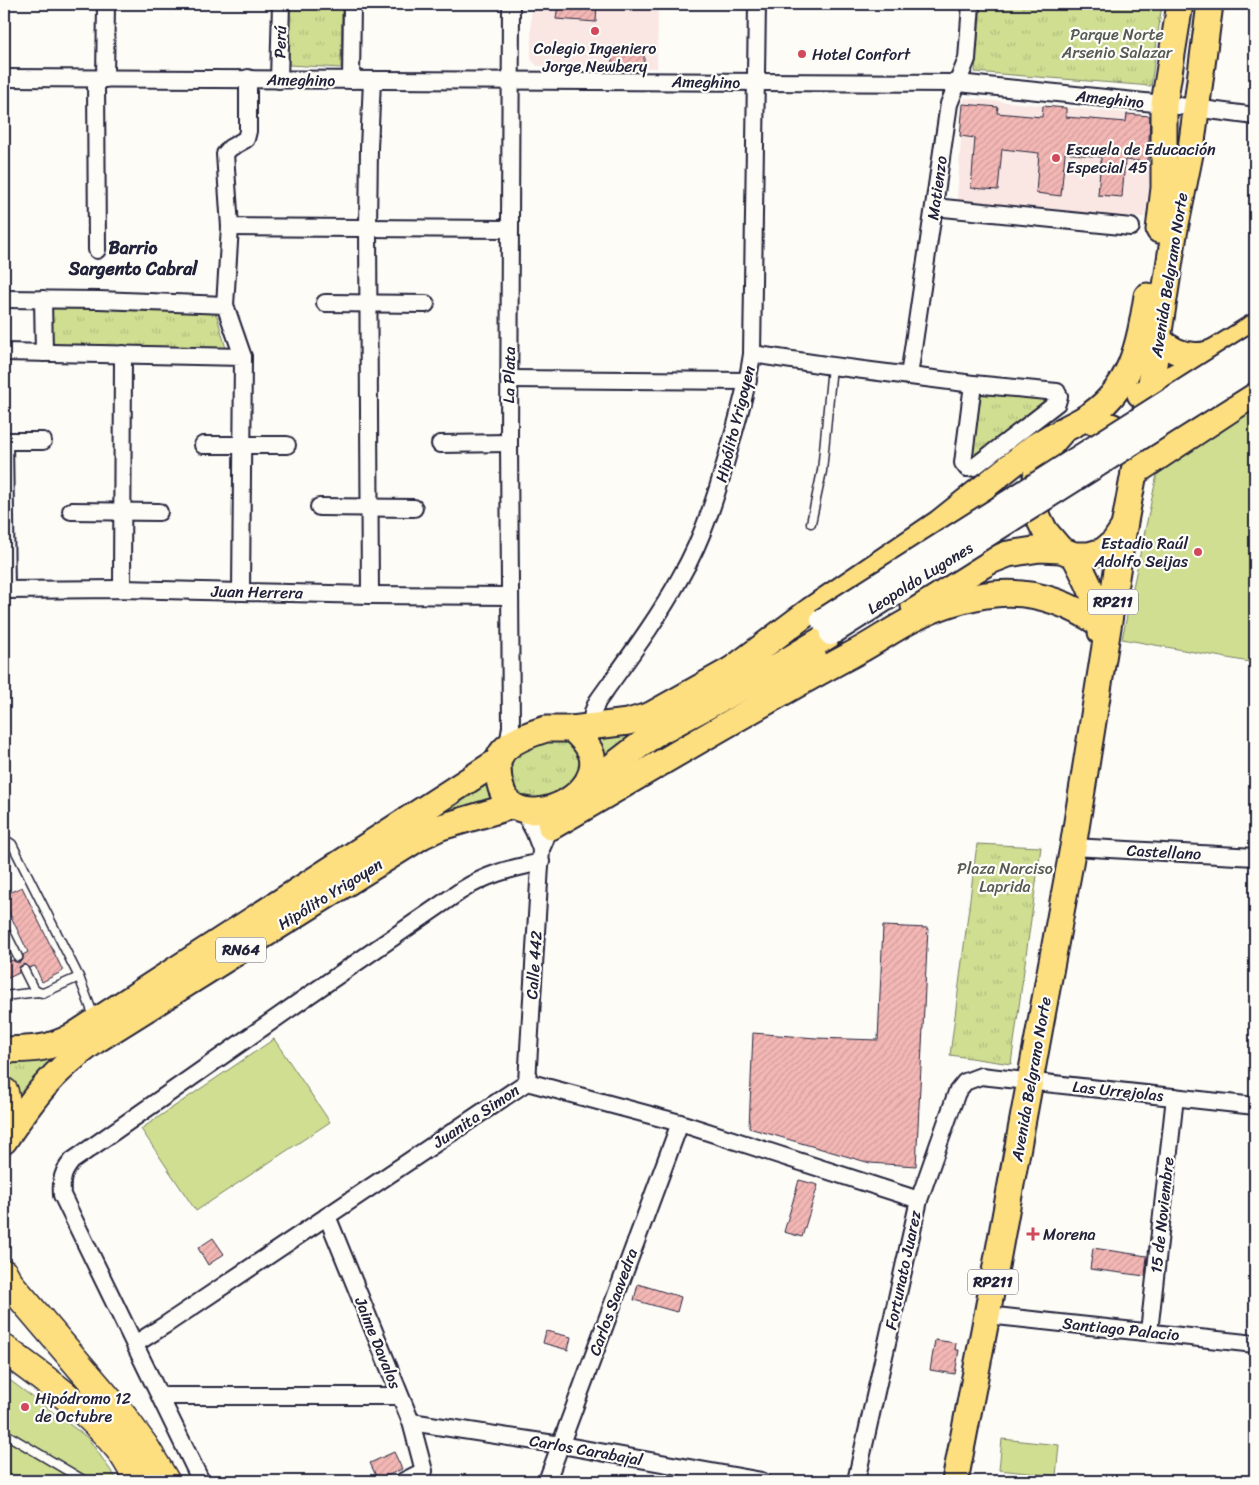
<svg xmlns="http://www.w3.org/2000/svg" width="1259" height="1485" font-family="Sriracha,sans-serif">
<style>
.built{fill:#fae7e3}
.grass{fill:url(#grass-tufts);stroke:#788066}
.pitch{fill:#cfde91;stroke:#788066}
.building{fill:url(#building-hatch);stroke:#22223b}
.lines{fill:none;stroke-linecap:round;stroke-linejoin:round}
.lane-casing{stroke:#22223b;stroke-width:11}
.street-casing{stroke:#22223b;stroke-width:20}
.primary-casing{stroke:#22223b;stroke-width:29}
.highway-casing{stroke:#22223b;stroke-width:31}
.lane{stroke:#fdfcf7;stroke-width:8}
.street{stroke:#fdfcf7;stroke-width:16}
.primary{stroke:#fedf80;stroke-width:25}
.highway{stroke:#fedf80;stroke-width:28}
.secondary-bridge-casing{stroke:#22223b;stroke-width:26;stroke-linecap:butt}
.secondary-bridge{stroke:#fdfcf7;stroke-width:22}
.poi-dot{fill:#d1495b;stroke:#fdfcf7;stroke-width:2}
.labels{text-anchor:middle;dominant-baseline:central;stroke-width:4.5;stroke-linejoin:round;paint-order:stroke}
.shield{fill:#fdfcf7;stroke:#646373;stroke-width:1}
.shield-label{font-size:15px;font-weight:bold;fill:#22223b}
.park-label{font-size:16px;fill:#565a55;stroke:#fdfcf7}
.street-label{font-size:16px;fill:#22223b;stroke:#fdfcf7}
.poi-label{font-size:16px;fill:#22223b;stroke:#fdfcf7;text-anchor:start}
.neighbourhood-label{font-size:18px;font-weight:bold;fill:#22223b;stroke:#fdfcf7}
</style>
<defs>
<pattern id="grass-tufts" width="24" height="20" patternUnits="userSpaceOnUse" patternTransform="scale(1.25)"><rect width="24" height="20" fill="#cfde91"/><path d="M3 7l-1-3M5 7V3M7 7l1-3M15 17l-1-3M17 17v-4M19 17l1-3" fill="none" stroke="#b1be7e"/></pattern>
<pattern id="building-hatch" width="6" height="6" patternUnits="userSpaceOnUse" patternTransform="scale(1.25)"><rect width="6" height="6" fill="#f3b7b4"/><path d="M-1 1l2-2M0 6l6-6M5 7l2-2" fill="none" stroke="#d09d9c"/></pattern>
</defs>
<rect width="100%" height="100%" fill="#fdfcf7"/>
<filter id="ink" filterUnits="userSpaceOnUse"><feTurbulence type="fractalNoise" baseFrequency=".02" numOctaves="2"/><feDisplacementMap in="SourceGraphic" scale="10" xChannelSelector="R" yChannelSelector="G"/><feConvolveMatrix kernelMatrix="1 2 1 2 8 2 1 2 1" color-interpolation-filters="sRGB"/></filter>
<g filter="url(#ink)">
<!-- built -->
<g class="built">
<polygon points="531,4 658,4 657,68 537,66 531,59"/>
<polygon points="964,98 1159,116 1145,217 1136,218 960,204 957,195"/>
</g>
<!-- grass -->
<g class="grass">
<polygon points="290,4 342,4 341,68 289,65"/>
<polygon points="981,4 1162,4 1151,86 975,72"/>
<polygon points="52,307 215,309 227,352 52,350"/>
<polygon points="978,394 1051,398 973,458 969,455"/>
<polygon points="656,724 603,763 595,737"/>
<path d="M533 740 569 741 580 754 582 769 574 782 562 792 540 800 522 798 512 788C510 759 511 759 533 740Z"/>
<polygon points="487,783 493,799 415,828"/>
<polygon points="977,844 1041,847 1011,1064 950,1055"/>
<polygon points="65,1053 16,1104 9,1082 4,1074 4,1061"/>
</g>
<!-- pitch -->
<g class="pitch">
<polygon points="1255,407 1255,663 1122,639 1159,465"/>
<polygon points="274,1039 330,1122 196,1211 141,1129"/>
<polygon points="4,1376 88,1438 118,1481 4,1481"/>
<polygon points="1002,1439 1059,1445 1056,1476 999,1470"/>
</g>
<!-- building -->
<g class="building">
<polygon points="558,4 597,4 596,22 556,19"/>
<rect x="612" y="47" width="32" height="21"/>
<polygon points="963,104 998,107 997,113 1042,117 1043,106 1066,108 1066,117 1126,122 1127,114 1150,116 1148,162 1125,160 1122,197 1098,195 1101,157 1065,153 1061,196 1036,193 1039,153 1002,149 998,190 971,188 975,138 960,136"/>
<polygon points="22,887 63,971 42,982 35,966 29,968 24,964 19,967 19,973 4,980 4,964 13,960 15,962 20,962 23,960 23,955 28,952 4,902 4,895"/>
<polygon points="883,926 928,928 916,1166 870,1163 749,1128 753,1033 816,1038 878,1040"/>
<polygon points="799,1180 818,1185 802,1237 784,1232"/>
<polygon points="213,1238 224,1254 208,1265 198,1248"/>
<polygon points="1093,1248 1147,1256 1145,1276 1090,1269"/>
<polygon points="638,1284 681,1297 677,1312 634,1300"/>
<polygon points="546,1331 571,1337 568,1350 543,1343"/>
<polygon points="935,1340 956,1343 955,1350 959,1350 955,1374 930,1370"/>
<polygon points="394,1452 402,1469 378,1480 370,1463"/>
</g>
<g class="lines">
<defs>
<g id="lane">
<polyline points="811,523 822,471 832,366"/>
<polyline points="4,844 9,842 12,844 79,977"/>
<polyline points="4,929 18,957"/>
<polyline points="24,970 33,988 38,992 43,993 79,977 95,1019"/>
<polyline points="4,996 38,992"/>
<polyline points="4,1433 85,1481"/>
</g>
<g id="street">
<polyline points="4,78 958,83 1164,104 1255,116"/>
<polyline points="248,78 248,131 246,139 230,148 225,154 230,227 510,229"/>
<polyline points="96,79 97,250"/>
<polyline points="105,79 106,4"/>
<polyline points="279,80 281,4"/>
<polyline points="351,80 352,4"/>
<polyline points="934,207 1131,227"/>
<polyline points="4,299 99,300 225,305 243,357"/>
<polyline points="43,299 44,353"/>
<polyline points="325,303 426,304"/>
<polyline points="225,305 230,227"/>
<polyline points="4,352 243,357 241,592"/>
<polyline points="752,354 832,366 973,384"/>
<polyline points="909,376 949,104 967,59 971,4"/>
<polyline points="509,379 748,381"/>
<polygon points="973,384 1057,392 1059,396 1057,403 974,467 967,468 963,463"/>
<polyline points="4,441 6,590"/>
<polyline points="4,441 43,441"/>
<polyline points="440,444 509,443"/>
<polyline points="203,445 287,445"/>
<polyline points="319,507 414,508"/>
<polyline points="71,511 159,512"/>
<polyline points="122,589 123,354"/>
<polyline points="4,590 122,589 370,595 510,596"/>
<polyline points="370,595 368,228 369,148 372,81"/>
<path d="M590 735 593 712 597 702C626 661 656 622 680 578 705 535 719 487 732 439 740 411 748 383 752 354L757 4"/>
<polyline points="508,746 511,727 509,443 511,4"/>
<polyline points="523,810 534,831 541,849 545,840"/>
<polyline points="1073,847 1255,857"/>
<polyline points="527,1082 541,849"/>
<polyline points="327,1216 411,1422 424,1471 404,1481"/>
<polyline points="987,1315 1255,1344"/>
<polyline points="1149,1332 1175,1097"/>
<polyline points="135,1344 165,1325 527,1082 680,1123 919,1200"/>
<polyline points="161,1396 399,1396"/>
<polyline points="411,1422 561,1445 762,1481"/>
<path d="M201 1481 62 1195C61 1180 62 1173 72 1161L302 1000 462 890C489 873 510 869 541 862"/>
<polyline points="547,1481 680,1123"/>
<polyline points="856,1481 919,1200 957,1092 965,1082 981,1076 1255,1106"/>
</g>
<g id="primary">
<polyline points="1159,230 1164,188 1164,104 1180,4"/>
<path d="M1158 339C1171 351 1189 359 1208 354 1217 352 1245 332 1255 327"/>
<polyline points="1140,394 1180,374 1209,354"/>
<path d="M1084 419C1131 391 1139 346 1147 296"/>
<polyline points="1141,433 1150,390 1174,234 1191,149 1210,4"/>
<polyline points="1134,473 1255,393"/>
<path d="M1074 555C1087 580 1100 604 1101 632"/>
<polyline points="914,606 990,561 1008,554 1040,549 1061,550 1074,555 1089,555 1103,551 1114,542 1124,527"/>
<polyline points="726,674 811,610 939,523 1034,447 1052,436"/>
<polyline points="745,686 815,660"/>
<path d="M546 729H572C580 736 589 745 592 756 600 793 543 823 514 806 501 799 498 779 498 766 497 744 530 734 546 729Z"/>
<polyline points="572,729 628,722 651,715 740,665"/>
<polyline points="584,788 653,735 745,686 831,634"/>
<path d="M551 827C650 770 748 710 849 656 871 645 890 631 911 620 936 607 967 597 994 594 1033 590 1069 603 1101 625"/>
<path d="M4 1050C32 1049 47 1050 73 1036L498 761"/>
<path d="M4 1141C33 1098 52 1072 95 1041L422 836 441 827 512 806"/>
<polyline points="955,1481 987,1315 1073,847 1124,527 1134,473 1136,456 1128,442 1120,432 1113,427 1102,423 1084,419 1063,430 1045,451 1037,469 1034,499 1038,517 1045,531 1061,550"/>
</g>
<g id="highway">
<path d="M4 1092C8 1107 8 1123 4 1138"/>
<polyline points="4,1274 9,1283 123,1417 144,1446 165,1481"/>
<path d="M4 1349C44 1379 85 1407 117 1446 126 1456 132 1470 140 1481"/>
</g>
</defs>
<!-- lane casing -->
<use href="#lane" class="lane-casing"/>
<!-- street casing -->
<use href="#street" class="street-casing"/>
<!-- primary casing -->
<use href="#primary" class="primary-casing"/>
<!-- highway casing -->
<use href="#highway" class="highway-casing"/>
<!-- lane -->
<use href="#lane" class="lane"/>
<!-- street -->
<use href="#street" class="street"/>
<!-- primary -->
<use href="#primary" class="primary"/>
<!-- highway -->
<use href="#highway" class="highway"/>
<defs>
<g id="secondary-bridge">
<polyline points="822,620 1255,345"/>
<polyline points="831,634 1255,366"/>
</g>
</defs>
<!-- secondary-bridge casing -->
<use href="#secondary-bridge" class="secondary-bridge-casing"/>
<!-- secondary-bridge -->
<use href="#secondary-bridge" class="secondary-bridge"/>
</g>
</g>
<!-- markers -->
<g class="poi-dot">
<circle cx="595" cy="31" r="5"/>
<circle cx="802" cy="54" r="5"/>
<circle cx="1056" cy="158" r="5"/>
<circle cx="1198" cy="552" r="5"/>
<path d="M1030.5 1226.5h5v5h5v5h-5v5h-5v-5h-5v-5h5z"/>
<circle cx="25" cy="1407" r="5"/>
</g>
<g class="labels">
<!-- shield labels -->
<g class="shield">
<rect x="1088" y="589.5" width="50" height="25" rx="4"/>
<rect x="216" y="937.5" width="50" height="25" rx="4"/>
<rect x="968" y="1269.5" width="50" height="25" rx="4"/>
</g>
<g class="shield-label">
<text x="1113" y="602">RP211</text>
<text x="241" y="950">RN64</text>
<text x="993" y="1282">RP211</text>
</g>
<!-- park labels -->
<g class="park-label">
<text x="1117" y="34">Parque Norte<tspan x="1117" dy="18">Arsenio Salazar</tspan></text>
<text x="1005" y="868">Plaza Narciso<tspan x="1005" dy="18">Laprida</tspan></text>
</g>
<!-- street labels -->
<g class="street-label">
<text transform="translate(280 42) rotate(-89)">Perú</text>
<text transform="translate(301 80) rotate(1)">Ameghino</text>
<text transform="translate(706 82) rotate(1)">Ameghino</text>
<text transform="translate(1110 99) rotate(6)">Ameghino</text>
<text transform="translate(937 188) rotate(-82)">Matienzo</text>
<text transform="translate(1169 275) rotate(-81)">Avenida Belgrano Norte</text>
<text transform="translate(509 375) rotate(-89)">La Plata</text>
<text transform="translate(735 424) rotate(-76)">Hipólito Yrigoyen</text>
<text transform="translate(920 578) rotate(-32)">Leopoldo Lugones</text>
<text transform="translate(257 592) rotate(1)">Juan Herrera</text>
<text transform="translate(1164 852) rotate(3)">Castellano</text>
<text transform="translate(330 894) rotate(-32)">Hipólito Yrigoyen</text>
<text transform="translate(534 965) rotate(-86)">Calle 442</text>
<text transform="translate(1031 1079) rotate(-80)">Avenida Belgrano Norte</text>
<text transform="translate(1118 1091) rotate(6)">Las Urrejolas</text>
<text transform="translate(476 1116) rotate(-34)">Juanita Simon</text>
<text transform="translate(1162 1215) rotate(-84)">15 de Noviembre</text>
<text transform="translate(903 1270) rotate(-78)">Fortunato Juarez</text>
<text transform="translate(613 1302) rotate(-70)">Carlos Saavedra</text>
<text transform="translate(1121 1329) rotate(6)">Santiago Palacio</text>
<text transform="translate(378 1343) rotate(68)">Jaime Davalos</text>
<text transform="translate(586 1450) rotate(10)">Carlos Carabajal</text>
</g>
<!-- poi labels -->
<g class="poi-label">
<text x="595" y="48" text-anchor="middle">Colegio Ingeniero<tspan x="595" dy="18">Jorge Newbery</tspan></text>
<text x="812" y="54">Hotel Confort</text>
<text x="1066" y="149">Escuela de Educación<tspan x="1066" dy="18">Especial 45</tspan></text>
<text x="1188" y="543" text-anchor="end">Estadio Raúl<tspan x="1188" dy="18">Adolfo Seijas</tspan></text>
<text x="1043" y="1234">Morena</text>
<text x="35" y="1398">Hipódromo 12<tspan x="35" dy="18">de Octubre</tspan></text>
</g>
<!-- neighbourhood labels -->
<g class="neighbourhood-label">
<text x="133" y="248">Barrio<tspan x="133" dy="21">Sargento Cabral</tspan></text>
</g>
</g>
<!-- margin -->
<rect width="1259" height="1485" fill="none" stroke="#fdfcf7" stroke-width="20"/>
<rect x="10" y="10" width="1239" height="1465" fill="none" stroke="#22223b" stroke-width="2" filter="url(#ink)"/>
</svg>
